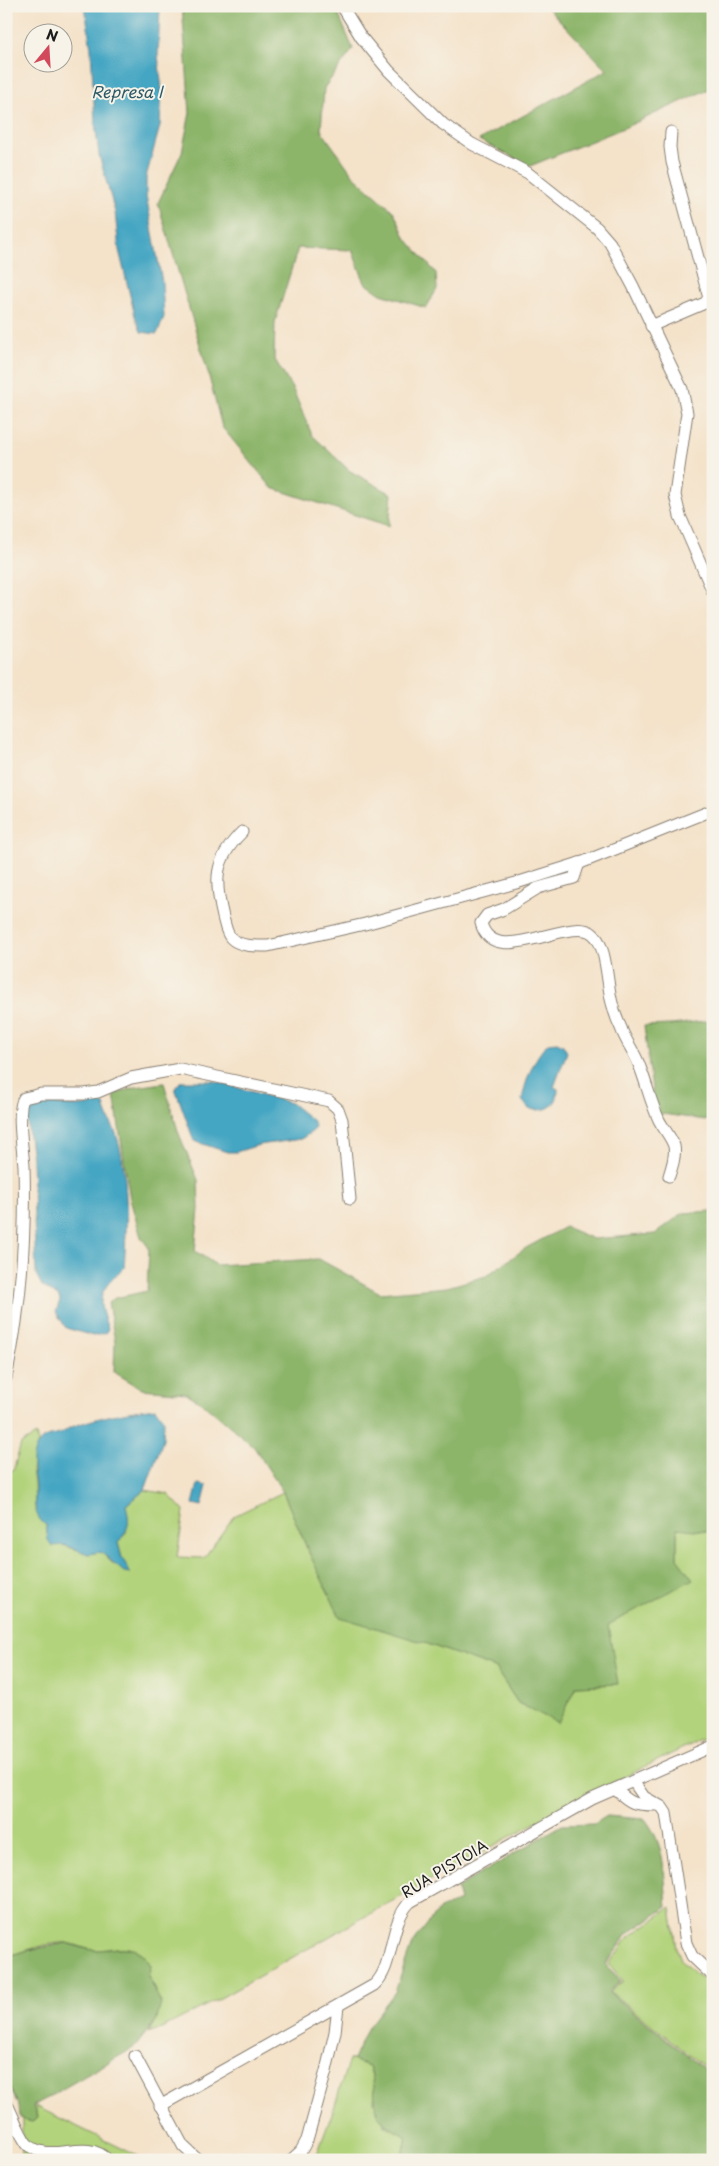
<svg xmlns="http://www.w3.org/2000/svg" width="719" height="2166" font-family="'Playpen Sans',sans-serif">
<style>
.green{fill:#b2d37b;stroke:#67784c}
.forest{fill:#8db56b;stroke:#546844}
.water{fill:#44a6c3;stroke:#306170}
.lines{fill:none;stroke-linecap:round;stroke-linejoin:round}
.minor-casing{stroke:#887f72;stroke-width:13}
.minor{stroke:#fff;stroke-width:11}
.labels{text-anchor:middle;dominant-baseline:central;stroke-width:4;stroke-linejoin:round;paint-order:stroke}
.street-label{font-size:15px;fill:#1c1c1c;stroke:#f7f3e8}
.water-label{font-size:16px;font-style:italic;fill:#2e5a67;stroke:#f7f3e8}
</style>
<rect width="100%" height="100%" fill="#f7f3e8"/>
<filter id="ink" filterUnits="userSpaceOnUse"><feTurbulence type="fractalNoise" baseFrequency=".02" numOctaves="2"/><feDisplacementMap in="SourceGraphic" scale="10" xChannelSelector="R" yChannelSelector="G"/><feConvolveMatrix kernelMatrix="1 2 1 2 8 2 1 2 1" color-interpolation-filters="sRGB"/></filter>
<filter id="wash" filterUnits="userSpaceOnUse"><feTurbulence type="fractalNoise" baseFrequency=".0096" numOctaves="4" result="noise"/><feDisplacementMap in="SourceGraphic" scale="20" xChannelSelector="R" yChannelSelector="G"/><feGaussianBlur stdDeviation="1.12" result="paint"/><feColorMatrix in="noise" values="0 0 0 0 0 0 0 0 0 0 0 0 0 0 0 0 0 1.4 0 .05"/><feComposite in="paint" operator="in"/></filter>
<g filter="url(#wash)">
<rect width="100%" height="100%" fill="#f4e2c9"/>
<!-- green -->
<g class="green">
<path d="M36 1435 38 1443 32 1470 34 1483 35 1509 46 1525 48 1540 74 1549 101 1552 112 1563 130 1572 122 1558 118 1543 126 1533V1505L145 1490 168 1494 184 1511 177 1557 204 1558 234 1516 283 1492 310 1555 425 1643 495 1668 518 1703 558 1722 576 1686 617 1684 608 1625 677 1558V1527L713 1532V1734C542 1814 379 1909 215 2001L162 2028 148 2033 157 2019 156 1990 148 1976 151 1966C137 1939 117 1950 93 1950 84 1949 76 1944 67 1943 53 1941 20 1952 6 1957V1478L14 1468 21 1444Z"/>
<polygon points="671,1907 677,1949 682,1962 713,1988 713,2089 706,2068 610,1992 623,1981 609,1964 629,1937"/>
<polygon points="349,2059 369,2066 375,2088 374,2102 385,2125 407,2137 402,2160 315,2160 334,2108"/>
<polygon points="35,2106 146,2160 105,2160 91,2153 79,2160 22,2160 22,2119 32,2122 37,2118"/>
</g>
<!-- forest -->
<g class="forest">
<polygon points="182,6 335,6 353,49 324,88 321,130 353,175 394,212 405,237 436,273 437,289 426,308 381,294 365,283 352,250 298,248 275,322 274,358 293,390 312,435 350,471 392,494 389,526 272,488 222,427 207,369 158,203 182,152 190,113"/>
<polygon points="546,6 713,6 713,87 626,127 530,166 479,140 607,70"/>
<polygon points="713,1020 713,1121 655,1113 644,1026 671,1025"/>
<polygon points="164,1083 179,1134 198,1180 199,1209 195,1251 216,1265 319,1259 380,1293 447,1287 486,1276 526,1248 565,1227 593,1239 655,1234 683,1213 713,1211 713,1532 677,1528 677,1558 693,1579 608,1625 618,1684 576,1686 558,1723 518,1703 495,1668 425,1643 340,1617 310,1555 283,1492 254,1447 204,1404 186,1393 142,1389 114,1372 115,1341 108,1303 115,1298 147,1291 149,1248 141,1237 130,1199 114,1094 136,1087"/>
<path d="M607 1816 645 1819C666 1846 664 1874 667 1907L627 1934 606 1965 621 1981 608 1992 704 2069 713 2099V2155L708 2160H402L407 2137C361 2113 383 2106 369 2066L353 2060 368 2027 395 1992 412 1944 439 1909 460 1901 457 1888 562 1825 594 1824Z"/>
<path d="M66 1943C74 1945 84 1949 93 1950 117 1951 136 1938 151 1966L148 1976 161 2003 157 2019 135 2047 33 2106 37 2118 32 2122 20 2118 19 2106 6 2081V1957L24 1951Z"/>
</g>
<!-- water -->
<g class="water">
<polygon points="85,6 160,6 158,55 162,90 160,126 146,177 146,195 162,282 164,317 157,334 141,332 135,316 119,250 115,212 99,155 95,122 91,49"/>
<path d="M557 1042 563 1045 567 1052 554 1087 558 1089C558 1108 545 1112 529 1109L522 1100C526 1079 533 1059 548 1043Z"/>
<polygon points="181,1081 215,1081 291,1103 313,1121 315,1126 313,1131 301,1139 259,1145 236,1152 227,1152 194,1141 175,1088"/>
<path d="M42 1101C66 1106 76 1109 99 1102L104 1104C107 1119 115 1127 118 1140 129 1181 127 1226 124 1268 100 1290 95 1297 108 1328L106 1333 93 1336 66 1328 56 1312 60 1300 58 1296 42 1286 36 1274 32 1159 26 1113V1109L33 1104Z"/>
<path d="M155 1408 164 1420 163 1440 145 1490 126 1505C130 1522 130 1528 118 1543L122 1558 131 1573 124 1572 101 1552 88 1554 65 1545 52 1546 48 1540 46 1525C33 1517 35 1502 35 1487 34 1473 29 1456 39 1443 44 1435 52 1437 59 1434 63 1433 66 1430 69 1428 96 1417 126 1412 155 1408Z"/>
<polygon points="198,1484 207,1486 202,1506 193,1504"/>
</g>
</g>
<g filter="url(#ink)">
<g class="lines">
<defs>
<g id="minor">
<polyline points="342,6 361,37 389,71 443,124 472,144 528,173 597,228 610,243 633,286 682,389 687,413 675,495 680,516 713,592"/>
<polyline points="651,326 705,303 709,298 672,162 670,147 671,132"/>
<path d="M242 832C214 860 214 880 223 917 225 924 226 933 231 938 240 947 256 946 268 946L365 924 516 883 583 862 713 810"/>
<path d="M579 863 574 878 538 888 504 909 487 915 481 923C493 971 571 914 593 934 607 945 607 986 612 1003 614 1011 617 1020 621 1028 625 1040 633 1050 638 1062 646 1081 650 1101 659 1120 663 1128 671 1137 674 1146 676 1155 672 1167 669 1176"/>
<path d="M6 1378C21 1309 26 1236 24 1166 23 1151 16 1109 24 1098L41 1094H84L98 1092 131 1078 180 1069 329 1101 338 1109 342 1120 350 1199"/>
<polyline points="633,1781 644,1797 662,1807 666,1813 686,1943 692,1956 713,1976"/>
<path d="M615 1789C631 1804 634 1805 656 1805"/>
<polyline points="135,2056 183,2146 198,2160"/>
<path d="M6 2102C13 2115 18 2132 27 2144 52 2166 84 2136 108 2160"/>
<path d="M160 2106 374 1985C395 1966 388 1924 410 1902L592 1799 713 1746"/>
<polyline points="291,2160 301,2151 307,2140 326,2071 335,2032 338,2006"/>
</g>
</defs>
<!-- minor casing -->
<use href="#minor" class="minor-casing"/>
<!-- minor -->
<use href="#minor" class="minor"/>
</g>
</g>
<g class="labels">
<!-- street labels -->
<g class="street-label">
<text transform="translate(444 1868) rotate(-31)">RUA PISTOIA</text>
</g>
<!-- water labels -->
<g class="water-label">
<text x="127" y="91">Represa I</text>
</g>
</g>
<!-- margin -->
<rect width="719" height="2166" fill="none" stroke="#f7f3e8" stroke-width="25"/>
<!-- north arrow -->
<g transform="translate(48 48) rotate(18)"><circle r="24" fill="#f7f3e8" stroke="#9f9d96"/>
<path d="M0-4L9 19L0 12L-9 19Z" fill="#d1495b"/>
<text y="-8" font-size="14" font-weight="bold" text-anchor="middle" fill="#1c1c1c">N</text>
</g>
</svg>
